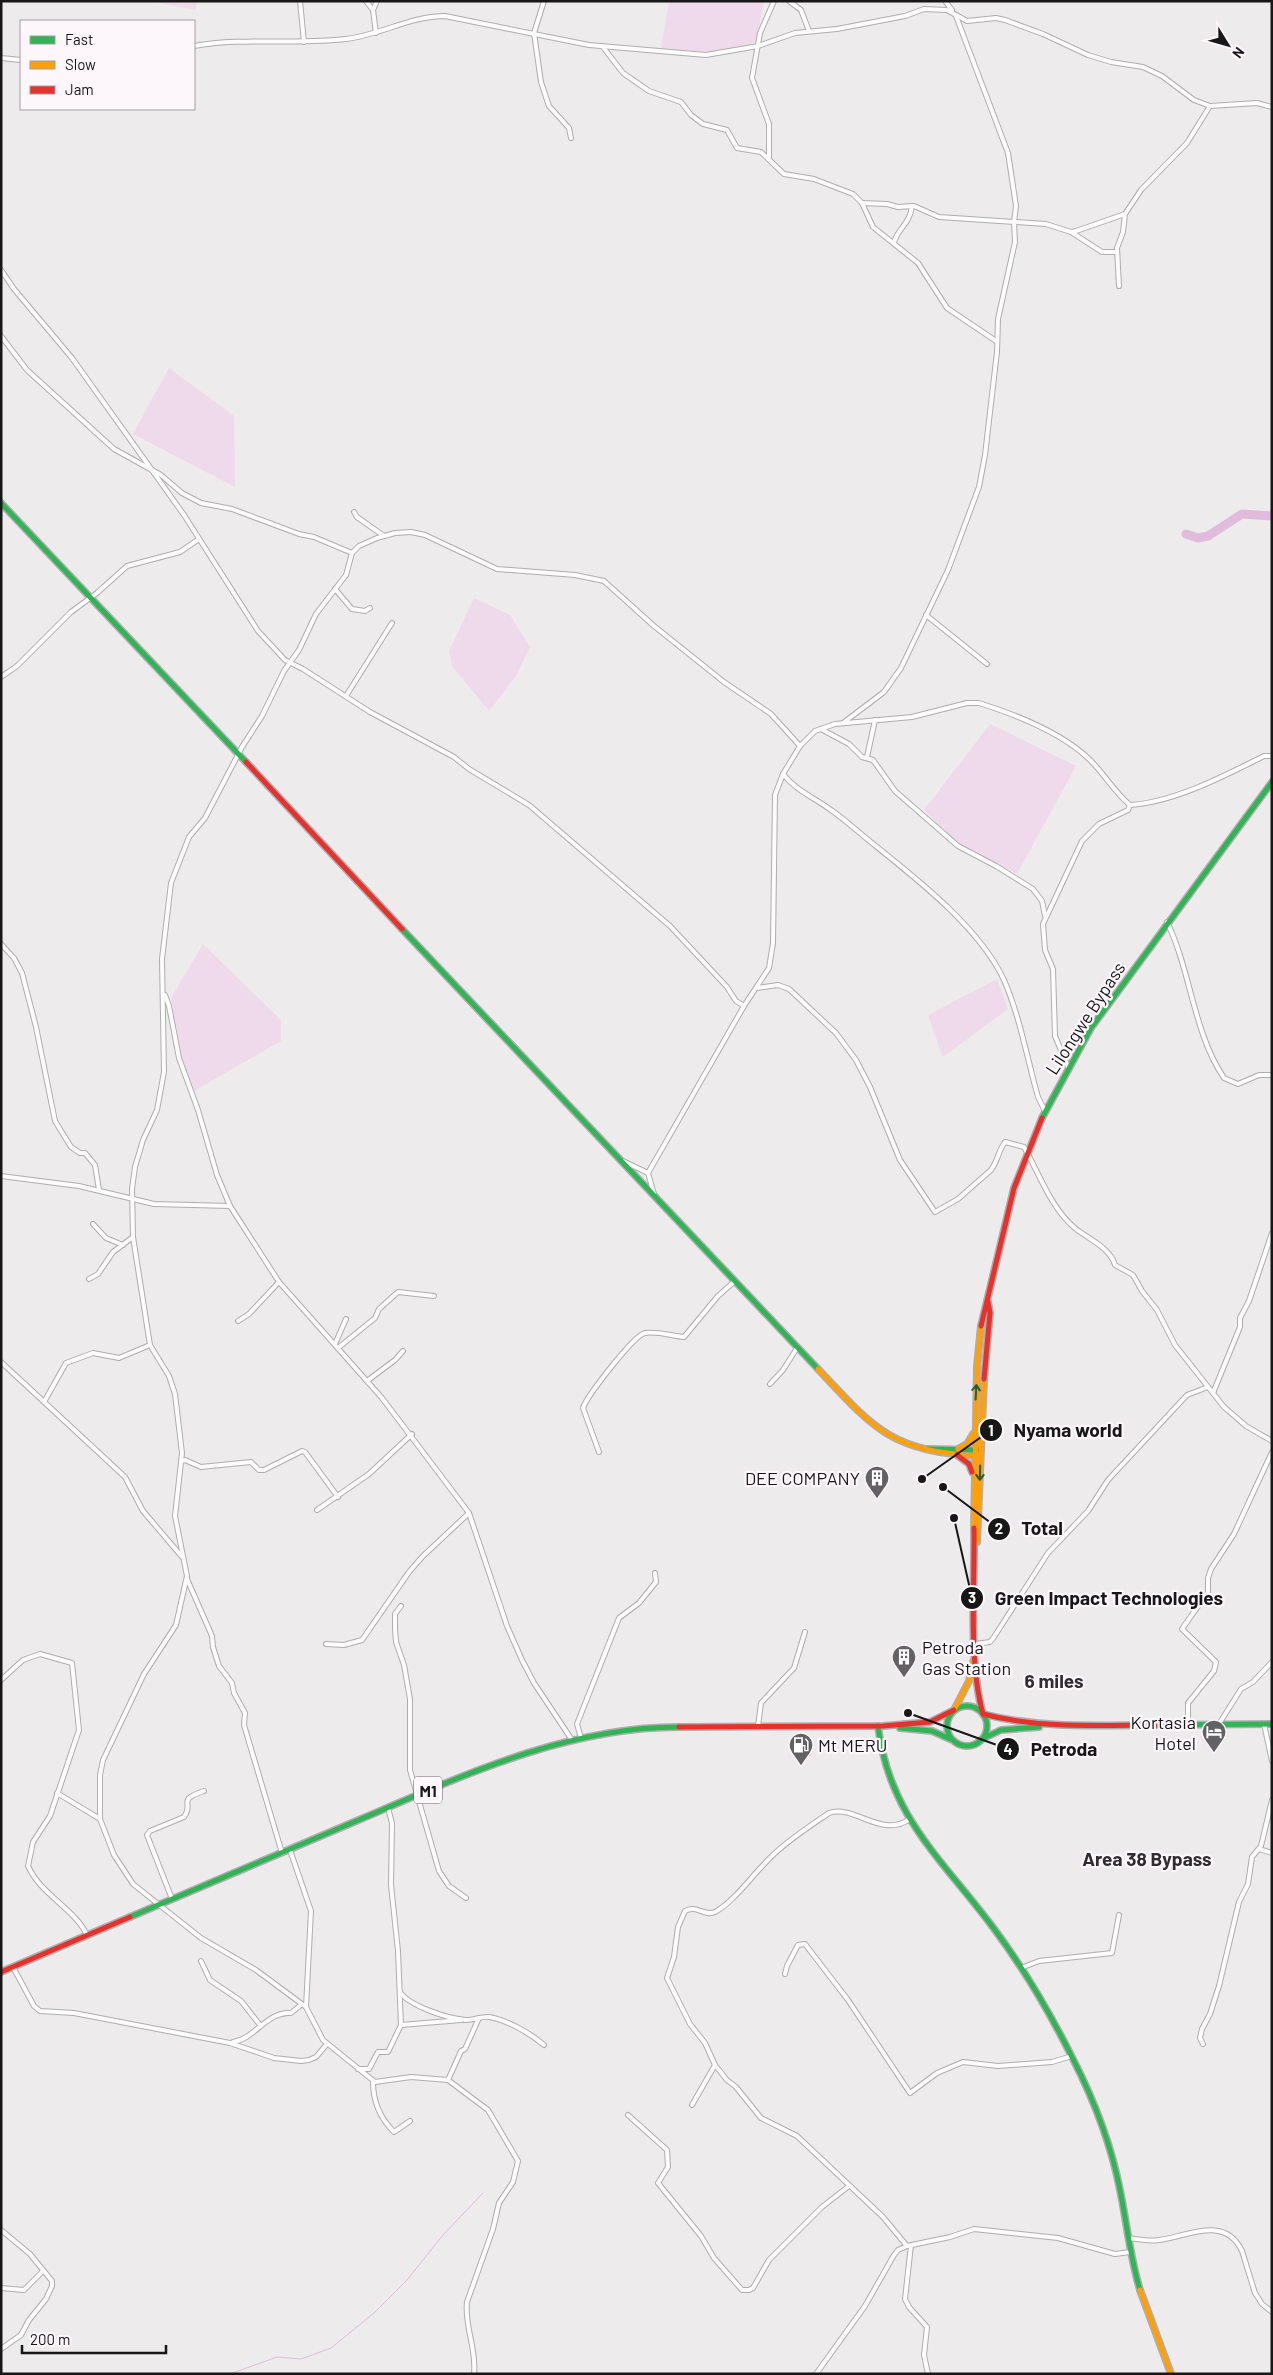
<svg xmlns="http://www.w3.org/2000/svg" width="1273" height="2375" font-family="Barlow,sans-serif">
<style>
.green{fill:#efdaec}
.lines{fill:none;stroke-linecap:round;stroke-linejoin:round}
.stream{stroke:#e1bbdc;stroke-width:1}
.river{stroke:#e1bbdc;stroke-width:9}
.street-casing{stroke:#b0adaf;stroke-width:6}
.fast-casing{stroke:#b0adaf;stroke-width:8}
.slow-casing{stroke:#b0adaf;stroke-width:8}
.jam-casing{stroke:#b0adaf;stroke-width:8}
.street{stroke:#fcfcfc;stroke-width:4}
.fast{stroke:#30b455;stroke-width:5}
.slow{stroke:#ff9f0a;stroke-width:5}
.jam{stroke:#e5322d;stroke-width:5}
.oneway{stroke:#235e33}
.labels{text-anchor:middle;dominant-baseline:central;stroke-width:4.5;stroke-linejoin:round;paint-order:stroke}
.shield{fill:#fdf7fc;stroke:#5d5a5c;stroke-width:1}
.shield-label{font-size:16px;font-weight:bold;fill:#181718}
.street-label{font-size:18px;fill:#181718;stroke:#fdf7fc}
.poi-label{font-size:18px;fill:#181718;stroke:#fdf7fc;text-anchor:end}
.neighbourhood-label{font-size:19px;font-weight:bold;fill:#302d30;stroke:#fdf7fc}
.leader{fill:none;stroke:#181718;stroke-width:2}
.callout-dot{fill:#181718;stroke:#fdf7fc;stroke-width:2}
.mark-label{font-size:15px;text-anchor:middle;font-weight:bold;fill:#fff}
.callout-label{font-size:19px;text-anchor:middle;font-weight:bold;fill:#181718;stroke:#fdf7fc;stroke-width:4.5;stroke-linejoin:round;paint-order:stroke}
</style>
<rect width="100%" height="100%" fill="#eeebed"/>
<!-- green -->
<g class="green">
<polygon points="151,1 198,1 195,10"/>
<polygon points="669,1 764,1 756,42 720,53 661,48"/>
<polygon points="169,368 234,416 235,487 133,434"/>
<polygon points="474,598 510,615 530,647 516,676 489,711 452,666 449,651"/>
<polygon points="990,724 1076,766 1017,874 959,845 924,810"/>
<polygon points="203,944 281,1020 281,1041 194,1091 180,1053 171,998"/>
<polygon points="997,979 1008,1009 943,1057 928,1015"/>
</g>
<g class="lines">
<!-- stream -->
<polyline class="stream" points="230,2374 277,2357 301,2359 331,2348 374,2313 407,2280 443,2235 483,2193"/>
<!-- river -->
<polyline class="river" points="1186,534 1198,538 1208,536 1242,514 1272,516"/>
<defs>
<g id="street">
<polyline points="300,1 304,42"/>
<polyline points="366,1 373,10 376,33"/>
<polyline points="544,1 534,33 541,82 549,106 569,128 571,138"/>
<polyline points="789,1 801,10 809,31"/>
<polyline points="945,1 952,10"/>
<polyline points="373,10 377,1"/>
<path d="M194 46C244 37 295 45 346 39 380 35 411 16 445 16L589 45 706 55 758 46 795 33 837 29 879 21 905 16 924 9 947 10 967 21 996 18 1005 20 1043 34 1088 55 1111 62 1143 67 1162 76 1194 100 1210 106 1257 103 1272 107"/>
<polyline points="603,47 623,73 649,91 681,102 691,115 703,124 727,130 737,148 761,152 784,174 814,179 853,194 862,203 873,227 918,263 947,308 996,341"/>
<polyline points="1,58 21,60"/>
<polyline points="769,157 769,124 752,78 760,33 774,1"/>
<polyline points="862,203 887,204 898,207 914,206 939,217 1046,224 1071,232 1076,231 1125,214 1141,190 1187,143 1210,106"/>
<polyline points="1071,232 1102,252 1117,252"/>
<path d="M894 242C899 227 910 224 912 206"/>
<polyline points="1,270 14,289 72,358 184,515 258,631 285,660 303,669 370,712 454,757 469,769 529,805 670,926 727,987 736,1001 744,1006"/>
<polyline points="1119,286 1117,248 1123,232 1125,214"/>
<polyline points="1,336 27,370 114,449 161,475 182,493 201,503 232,509 299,534 314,537 352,553"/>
<polyline points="354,512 357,517 384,536"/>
<polyline points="335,589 352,609 365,611 370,608"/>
<polyline points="926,615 987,664"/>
<polyline points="1,677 17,666 71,612 97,593 127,566 180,552 199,539"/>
<polyline points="346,696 392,623"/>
<polyline points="843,723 884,692 901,668 948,570 979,487 985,455 997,352 998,319 1015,242 1014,222 1016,206 1008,153 956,16"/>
<polyline points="821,729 849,744 862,757 873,760 895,791 958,846 996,866 1033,889 1042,901 1045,916"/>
<polyline points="867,757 875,720"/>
<path d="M783 774C796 791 815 798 831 810 844 819 855 829 867 839 913 876 979 926 1004 980 1020 1017 1027 1058 1038 1097L1045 1111"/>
<path d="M1167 922C1191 971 1193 1032 1224 1078L1238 1084 1259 1075H1272"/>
<polyline points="1,944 14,958 22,973 36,1027 55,1121 71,1147 80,1153 85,1153 95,1165 99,1190"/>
<path d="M757 988 778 985 789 989 836 1033 856 1060 870 1087 900 1160 935 1212 958 1199 991 1170C998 1161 998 1151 1005 1142L1024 1147C1039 1173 1051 1209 1076 1229 1089 1239 1110 1248 1115 1265L1133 1275 1142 1291 1157 1310 1175 1345 1224 1407 1246 1426 1272 1441"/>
<polyline points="165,995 169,1006 179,1058 198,1110 217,1175 230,1206 279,1282 382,1398 469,1513 507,1626 522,1660 534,1683 572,1740"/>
<polyline points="1068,1067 1055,1036 1053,969 1045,950 1043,924 1082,841 1099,824 1128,810 1130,805"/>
<polyline points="623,1161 648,1173"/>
<polyline points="1,1176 79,1186 154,1204 230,1206"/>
<path d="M654 1194 648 1173 744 1006 769 968 773 943 775 795 783 774 800 746 815 731 835 724 912 717 967 703H979C1014 714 1062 733 1089 759 1104 773 1114 792 1130 805 1175 802 1224 776 1264 756H1272"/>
<polyline points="93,1224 106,1238 123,1245"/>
<polyline points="89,1279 98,1274 113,1252 133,1237"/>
<polyline points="238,1321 249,1314 279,1282"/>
<polyline points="335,1344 346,1319"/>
<polyline points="338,1348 375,1318 379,1309 398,1292 434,1296"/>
<polyline points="1,1362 125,1477 143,1511 183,1558"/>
<polyline points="367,1381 395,1360 403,1351"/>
<polyline points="770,1384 783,1370 797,1348"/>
<polyline points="1213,1393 1240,1327 1240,1318 1249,1301 1272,1233"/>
<polyline points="44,1402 66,1363 93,1353 119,1358 150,1345"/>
<path d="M599 1452 583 1408C587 1396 634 1335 645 1333 657 1331 672 1336 684 1337L718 1296 735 1281"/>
<polyline points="181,1461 185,1460 201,1467 251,1462 259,1470 264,1470 302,1451 305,1452 338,1497"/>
<polyline points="317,1510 369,1474 412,1434"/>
<polyline points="187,1579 212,1636 213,1647 219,1666 232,1683 234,1693 245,1713 244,1725 282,1853"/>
<polyline points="401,1606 395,1614 395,1629 396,1642 404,1665 410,1699 410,1770 439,1871 449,1886 466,1898"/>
<polyline points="326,1644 344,1645 362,1640 409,1572 423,1556 469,1513"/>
<polyline points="975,1644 990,1642 994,1637 1048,1553 1088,1511 1108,1480 1187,1395 1208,1387"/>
<path d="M1 1680 23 1660 40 1654 72 1663 79 1730 50 1816 33 1842 28 1866C41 1895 74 1908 87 1935"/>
<polyline points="1188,1724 1188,1703 1214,1671 1216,1662 1182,1629 1208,1592 1208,1578 1211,1569 1234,1534 1272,1452"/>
<polyline points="1219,1724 1241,1689 1253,1682 1272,1662"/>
<polyline points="1264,1724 1272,1761"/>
<polyline points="758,1726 761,1703 794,1668 805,1632"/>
<polyline points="581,1738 577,1724 619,1618 639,1603 656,1582 655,1573"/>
<polyline points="57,1793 100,1819"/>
<polyline points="1259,1849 1272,1853"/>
<path d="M290 1850 311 1911 306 2007 323 2040 375 2082 411 2077 448 2080 488 2110 518 2161 513 2182 499 2203 493 2229 467 2302C464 2326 477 2349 474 2374"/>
<path d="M172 1899 147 1835 150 1831 184 1817C195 1802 175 1801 204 1791"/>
<polyline points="201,1961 210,1980 241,2001 260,2025"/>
<polyline points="13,1967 34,2006 40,2011 74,2013 230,2043 274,2058 301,2061 309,2060 316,2057 327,2044"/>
<polyline points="1021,1968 1039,1961 1112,1953 1119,1915"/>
<polyline points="785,1974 787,1966 798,1945 805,1944 848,2000 910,2093 937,2073 963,2062 998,2066 1052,2062 1072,2056"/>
<path d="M400 1992C409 2006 449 2019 466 2020 474 2020 482 2016 489 2017 507 2020 530 2033 544 2045"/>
<polyline points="306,2007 256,1970 201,1938 133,1884 114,1855 100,1819 100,1775 103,1760 144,1674 176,1625 187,1576 175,1516 182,1453 175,1394 169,1376 150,1345 133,1237 132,1189 135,1167 143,1140 157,1110 164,1072 162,959 171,883 189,837 205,818 242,747 262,716 284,671 299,650 316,614 346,575 352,553 359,546 377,538 395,533 411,532 425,535 497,569 575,575 604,581 654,626 724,682 771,714 800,746"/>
<polyline points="401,2025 461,2020"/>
<path d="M233 2042C255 2039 267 2011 291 2013L301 2005"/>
<polyline points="1203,2044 1200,2038 1202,2029 1210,2014 1219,1986 1239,1902 1248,1884 1252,1857 1261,1846 1272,1800"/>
<polyline points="358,2069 369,2069 378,2052 388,2052 401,2025 398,1951 391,1885 392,1823 388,1808"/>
<polyline points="448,2080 461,2051 465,2049 479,2018"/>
<path d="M373 2082C373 2102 380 2118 394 2132L410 2121"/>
<polyline points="692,2105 715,2065"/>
<polyline points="628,2115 667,2150 668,2167 658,2183 701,2236 714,2258 742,2290 749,2290 753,2288 769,2260 822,2207 849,2186"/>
<polyline points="1,2230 30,2254 52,2281 52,2286 46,2299 29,2320 21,2335 1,2349"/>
<path d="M1128 2238C1138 2239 1149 2242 1159 2240 1186 2237 1225 2214 1242 2251L1255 2293 1262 2304 1272 2312"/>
<polyline points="911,2245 905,2299 909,2307 927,2327 924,2355 928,2374"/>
<path d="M907 2246 883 2217 797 2136 761 2118 736 2087 727 2080 715 2065 705 2043 690 2024 667 1978 674 1957 678 1927 685 1911C696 1904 705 1917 715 1912 734 1902 754 1873 770 1858 785 1842 810 1826 829 1813 854 1804 881 1839 910 1819"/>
<polyline points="1,2288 24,2290 43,2271"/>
<polyline points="816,2374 865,2306 894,2255 898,2250 907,2246 950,2237 974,2229 1058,2238 1115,2254 1130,2252"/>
</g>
<g id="fast">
<polyline points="1,503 246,762"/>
<polyline points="402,929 818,1369"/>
<polyline points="1042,1118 1091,1028 1272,782"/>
<polyline points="927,1449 979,1450"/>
<circle cx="967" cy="1726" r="20"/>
<polyline points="1159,1725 1272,1724"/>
<path d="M878 1726C889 1816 941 1858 992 1926 1023 1967 1050 2013 1073 2059 1094 2100 1111 2144 1120 2190 1127 2224 1130 2257 1140 2290"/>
<polyline points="900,1728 932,1731 950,1739"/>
<polyline points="982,1739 1001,1730 1039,1727"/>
<path d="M130 1917C207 1884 284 1851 361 1819 462 1776 566 1727 679 1727"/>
</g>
<g id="slow">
<path d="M818 1369C875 1430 891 1451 979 1456"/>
<polyline points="958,1449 967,1444 973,1434"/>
<polyline points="974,1528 977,1366 981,1326"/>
<polyline points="977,1542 984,1379"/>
<polyline points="954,1710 969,1681 973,1662"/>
<polyline points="1140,2290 1171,2374"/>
</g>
<g id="jam">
<polyline points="246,762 402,929"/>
<polyline points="981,1326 1014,1188 1042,1118"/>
<polyline points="984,1379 990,1313 988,1302"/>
<polyline points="957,1455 969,1464 972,1472"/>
<path d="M974 1528C975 1584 968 1661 983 1714"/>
<path d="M983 1714C1040 1729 1100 1725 1159 1725"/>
<polyline points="679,1727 883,1726 930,1722 954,1710"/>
<polyline points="1,1972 130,1917"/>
</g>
</defs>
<!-- street casing -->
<use href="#street" class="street-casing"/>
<!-- fast casing -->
<use href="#fast" class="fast-casing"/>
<!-- slow casing -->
<use href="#slow" class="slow-casing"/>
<!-- jam casing -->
<use href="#jam" class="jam-casing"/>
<!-- street -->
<use href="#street" class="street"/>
<!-- fast -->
<use href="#fast" class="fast"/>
<!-- slow -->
<use href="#slow" class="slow"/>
<!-- jam -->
<use href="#jam" class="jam"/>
</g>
<!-- one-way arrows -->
<defs><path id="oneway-shaft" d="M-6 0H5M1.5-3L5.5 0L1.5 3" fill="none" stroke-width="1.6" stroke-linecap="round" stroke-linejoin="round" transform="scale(1.25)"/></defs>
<g class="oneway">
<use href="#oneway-shaft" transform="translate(976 1392) rotate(-87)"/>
<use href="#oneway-shaft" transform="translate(980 1473) rotate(91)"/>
</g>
<!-- icons -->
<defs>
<symbol id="building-pin" viewBox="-11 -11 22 30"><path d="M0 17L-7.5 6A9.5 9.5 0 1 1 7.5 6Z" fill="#636163" stroke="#fdf7fc"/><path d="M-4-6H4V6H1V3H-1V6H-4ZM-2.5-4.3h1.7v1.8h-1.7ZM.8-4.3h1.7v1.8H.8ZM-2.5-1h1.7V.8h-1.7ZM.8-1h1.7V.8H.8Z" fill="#fff"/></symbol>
<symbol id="hotel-pin" viewBox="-11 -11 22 30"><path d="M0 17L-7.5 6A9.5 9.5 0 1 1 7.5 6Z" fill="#636163" stroke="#fdf7fc"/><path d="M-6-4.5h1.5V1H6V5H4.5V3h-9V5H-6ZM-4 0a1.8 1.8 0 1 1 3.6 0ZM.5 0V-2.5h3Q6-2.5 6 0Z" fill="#fff"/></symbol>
<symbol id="fuel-pin" viewBox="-11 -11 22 30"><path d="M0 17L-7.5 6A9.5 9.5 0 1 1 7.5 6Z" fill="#636163" stroke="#fdf7fc"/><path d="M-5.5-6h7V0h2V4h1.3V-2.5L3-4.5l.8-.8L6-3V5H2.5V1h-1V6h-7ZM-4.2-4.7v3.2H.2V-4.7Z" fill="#fff"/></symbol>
</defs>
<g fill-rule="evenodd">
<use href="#building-pin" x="863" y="1464" width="28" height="38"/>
<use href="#building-pin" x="890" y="1643" width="28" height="38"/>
<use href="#hotel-pin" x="1200" y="1718" width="28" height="38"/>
<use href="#fuel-pin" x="787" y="1731" width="28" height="38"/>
</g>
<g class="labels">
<!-- shield labels -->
<rect class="shield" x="414" y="1776.5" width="28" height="27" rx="4"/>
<g class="shield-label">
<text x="428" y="1790">M1</text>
</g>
<!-- street labels -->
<g class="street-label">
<text transform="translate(1085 1018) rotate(-57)">Lilongwe Bypass</text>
</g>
<!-- poi labels -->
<g class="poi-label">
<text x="860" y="1478">DEE COMPANY</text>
<text x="922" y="1647" text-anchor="start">Petroda<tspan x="922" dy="21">Gas Station</tspan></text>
<text x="1196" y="1722">Kortasia<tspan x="1196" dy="21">Hotel</tspan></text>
<text x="818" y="1745" text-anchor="start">Mt MERU</text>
</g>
<!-- neighbourhood labels -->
<g class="neighbourhood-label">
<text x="1054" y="1680">6 miles</text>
<text x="1147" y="1858">Area 38 Bypass</text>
</g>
</g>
<!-- callouts -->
<path class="leader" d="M922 1479L991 1430M943 1487L999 1529M954 1518L972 1598M908 1713L1008 1749"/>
<g class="callout-dot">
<circle cx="922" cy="1479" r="5"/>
<circle cx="943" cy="1487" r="5"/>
<circle cx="954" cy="1518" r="5"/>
<circle cx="908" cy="1713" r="5"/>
<circle cx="991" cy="1430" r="12"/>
<circle cx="999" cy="1529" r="12"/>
<circle cx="972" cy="1598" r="12"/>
<circle cx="1008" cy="1749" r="12"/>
</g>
<g class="mark-label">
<text x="991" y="1436">1</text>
<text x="999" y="1534">2</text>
<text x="972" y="1603">3</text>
<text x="1008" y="1755">4</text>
</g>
<g class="callout-label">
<text x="1068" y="1437">Nyama world</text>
<text x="1042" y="1535">Total</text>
<text x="1109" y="1605">Green Impact Technologies</text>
<text x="1064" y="1756">Petroda</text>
</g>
<!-- border -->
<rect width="1273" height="2375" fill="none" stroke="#181718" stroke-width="5"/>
<!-- legend -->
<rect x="20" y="20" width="175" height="90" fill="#fdf7fc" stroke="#a19da1"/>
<rect x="30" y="36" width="25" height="8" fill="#30b455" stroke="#a19da1"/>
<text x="65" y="45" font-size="15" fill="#181718">Fast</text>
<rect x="30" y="61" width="25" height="8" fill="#ff9f0a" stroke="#a19da1"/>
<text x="65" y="70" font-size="15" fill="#181718">Slow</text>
<rect x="30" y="86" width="25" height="8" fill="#e5322d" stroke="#a19da1"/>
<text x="65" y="95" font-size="15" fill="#181718">Jam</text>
<!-- north arrow -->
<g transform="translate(1228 45) rotate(127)" stroke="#fdf7fc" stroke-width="4" paint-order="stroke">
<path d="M0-4L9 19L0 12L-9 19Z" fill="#181718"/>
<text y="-8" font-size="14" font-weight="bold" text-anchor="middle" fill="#181718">N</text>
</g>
<!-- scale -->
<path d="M22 2345v8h144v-8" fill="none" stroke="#181718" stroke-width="2.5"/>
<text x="30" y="2345" font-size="15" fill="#181718" stroke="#fdf7fc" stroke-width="4" paint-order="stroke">200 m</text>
</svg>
